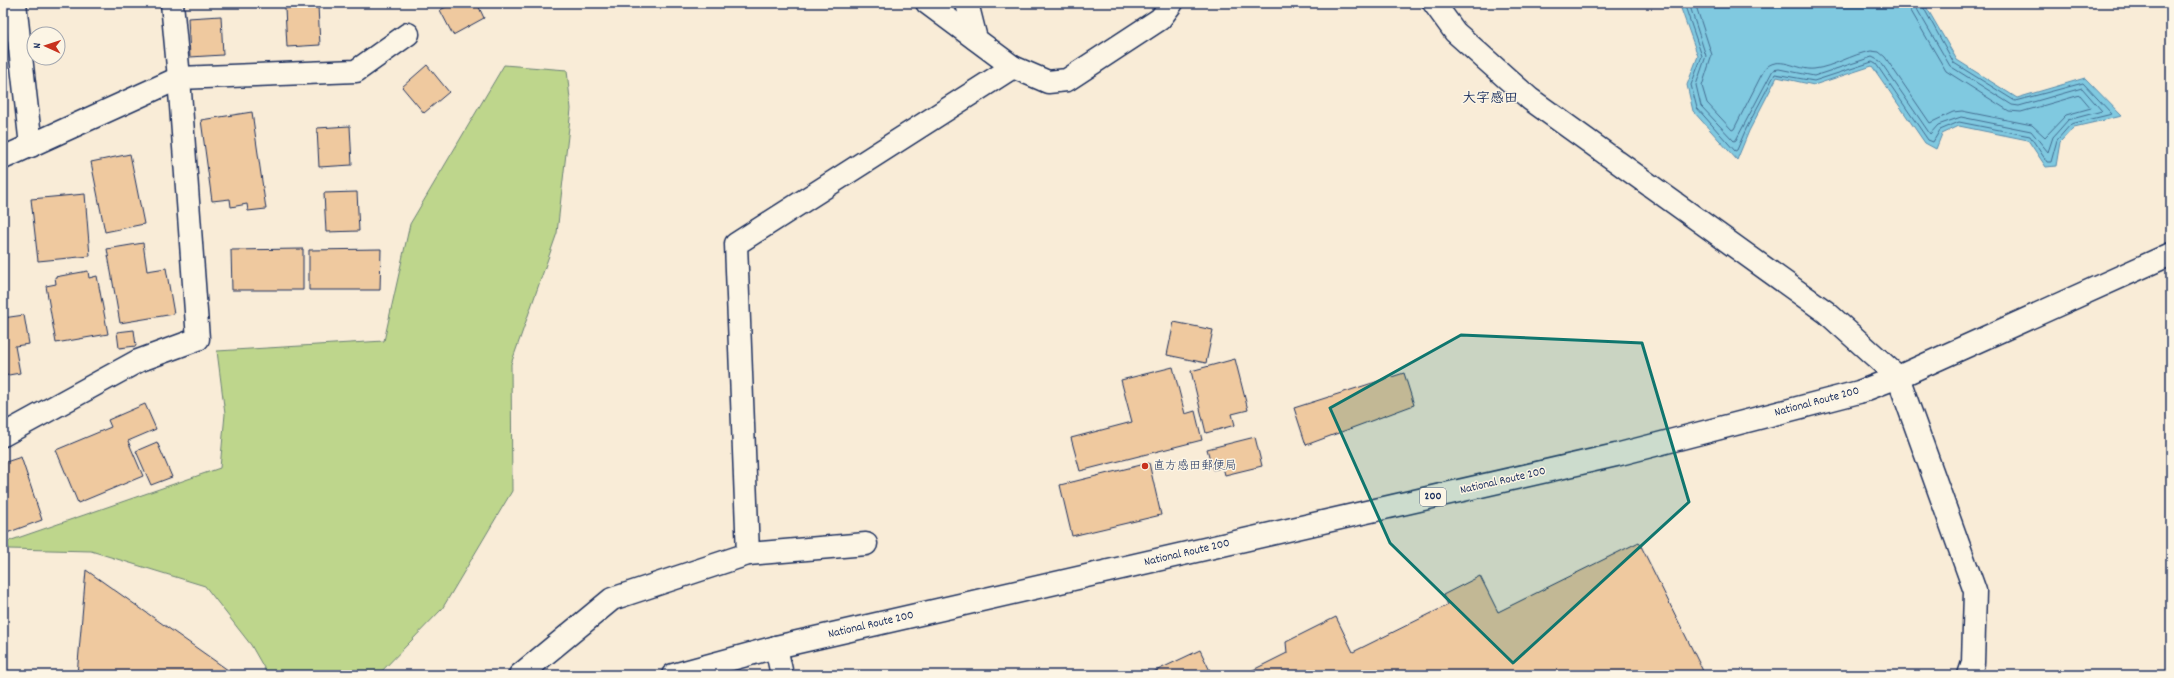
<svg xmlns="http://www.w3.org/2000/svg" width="2174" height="678" font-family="Dekko,'Klee One',sans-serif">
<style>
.green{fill:#bed68c;stroke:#6c8275}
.water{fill:#80c9e0;stroke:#588bac}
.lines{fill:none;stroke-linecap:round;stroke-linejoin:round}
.shore{stroke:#436d92;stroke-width:1}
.building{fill:#efc99f;stroke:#1b2f5e}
.street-casing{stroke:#1b2f5e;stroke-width:25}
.secondary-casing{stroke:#1b2f5e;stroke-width:25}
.highway-casing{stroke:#1b2f5e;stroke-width:25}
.street{stroke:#fcf5e5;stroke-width:22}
.secondary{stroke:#fcf5e5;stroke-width:22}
.highway{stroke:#fcf5e5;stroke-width:22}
.marked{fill:#0f766e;fill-opacity:0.2;stroke:#0f766e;stroke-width:3;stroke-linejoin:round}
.poi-dot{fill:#c8321e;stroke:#fcf5e5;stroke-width:1.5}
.labels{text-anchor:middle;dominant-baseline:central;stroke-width:3;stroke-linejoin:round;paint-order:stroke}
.shield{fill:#fcf5e5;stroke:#5e6a86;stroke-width:1}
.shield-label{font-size:11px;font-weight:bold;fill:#1b2f5e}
.street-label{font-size:12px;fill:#1b2f5e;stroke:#fcf5e5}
.poi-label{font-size:12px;fill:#1b2f5e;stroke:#fcf5e5;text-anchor:start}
.quarter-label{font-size:14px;font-weight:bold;fill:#1b2f5e;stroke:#fcf5e5}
</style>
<rect width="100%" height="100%" fill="#f9ecd7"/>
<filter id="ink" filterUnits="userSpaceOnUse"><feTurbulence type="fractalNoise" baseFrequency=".025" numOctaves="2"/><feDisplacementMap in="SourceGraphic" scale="8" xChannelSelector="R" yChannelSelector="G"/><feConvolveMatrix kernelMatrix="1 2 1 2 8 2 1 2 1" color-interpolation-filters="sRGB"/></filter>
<g filter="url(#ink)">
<!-- green -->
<polygon class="green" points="504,65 567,70 571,109 557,233 511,364 512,491 442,609 378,675 268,675 251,645 205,586 91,551 9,549 6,542 220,468 225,414 217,351 384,341 410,224"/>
<!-- water -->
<polygon class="water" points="1679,3 1924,3 1957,60 2017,98 2085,78 2122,116 2074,127 2060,142 2056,166 2046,167 2028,140 1959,126 1942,134 1936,149 1925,143 1872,66 1814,85 1777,77 1749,131 1737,160 1693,111 1687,85 1698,56"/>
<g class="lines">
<!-- shore -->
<g class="shore">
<polyline points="1684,3 1702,56 1691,85 1697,108 1735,151 1737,150 1746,129 1775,74 1814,81 1872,62 1876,64 1928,140 1933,142 1940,130 1959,122 2030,136 2047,162 2051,162 2057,140 2071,124 2112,114 2083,83 2015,101 1954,63 1921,3"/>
<polyline points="1689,3 1706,56 1696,85 1701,106 1734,141 1736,140 1773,70 1779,69 1814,76 1872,57 1880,61 1930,134 1938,125 1961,117 2031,131 2048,152 2053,137 2068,120 2102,111 2082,88 2019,106 2012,105 1950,66 1917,9 1915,3"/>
<path d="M1695 3 1712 55 1702 86 1707 103 1732 130 1734 129 1764 70C1777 53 1798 71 1814 69 1833 67 1852 54 1871 51L1879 52 1885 57 1930 123 1953 112 1962 111 2032 125 2045 137 2066 115 2091 108 2080 95 2021 112 2009 111 1946 71 1911 11 1909 3"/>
</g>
</g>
<!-- building -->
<g class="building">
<polygon points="454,3 477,3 484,18 453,35 440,10"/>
<polygon points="318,6 320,45 287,47 285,8"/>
<polygon points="221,16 223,55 190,57 188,18"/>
<polygon points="427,65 449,92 424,113 402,87"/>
<polygon points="252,112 266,209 248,211 247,204 231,207 230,199 212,201 201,120"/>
<polygon points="350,126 352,165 319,167 317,128"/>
<polygon points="130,154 144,224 105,232 91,162"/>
<polygon points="357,192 359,231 326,232 324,193"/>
<polygon points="85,194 90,256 38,261 31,199"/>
<polygon points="143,243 147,271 166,268 174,314 120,323 107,249"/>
<polygon points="303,249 303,290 232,290 231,250"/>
<polygon points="381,249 380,290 309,290 309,250"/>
<polygon points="88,271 89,278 97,276 108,334 56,343 46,286 56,284 55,277"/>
<polygon points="24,315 29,344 15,346 20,373 3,376 3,318"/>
<polygon points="1174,322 1213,330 1206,363 1167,355"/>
<polygon points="134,330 136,346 119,348 117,332"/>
<polygon points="1235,359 1248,410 1232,414 1235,425 1206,433 1191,371"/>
<polygon points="1173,367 1185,414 1195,411 1202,440 1080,471 1071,438 1132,422 1121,380"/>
<polygon points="1404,373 1414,405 1306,445 1294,408"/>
<polygon points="145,404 156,429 128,441 143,476 78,503 56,450 111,427 108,420"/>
<polygon points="1255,437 1262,466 1225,475 1223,467 1213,470 1207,449"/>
<polygon points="157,442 172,477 151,485 136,451"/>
<polygon points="21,457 42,520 4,534 3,463"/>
<polygon points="1149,463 1161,515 1072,536 1060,485"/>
<polygon points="1639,542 1705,675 1243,675 1287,653 1286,642 1336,617 1353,652 1448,605 1443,595 1480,576 1498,612"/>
<polygon points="86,570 235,675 77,675"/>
<polygon points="1200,650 1212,675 1147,675"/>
</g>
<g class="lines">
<defs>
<g id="street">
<polyline points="15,3 31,146"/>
<polyline points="927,3 1013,67 1048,82 1067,80 1160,19 1172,3"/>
<polyline points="967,3 976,39"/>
<polyline points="3,158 179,78 356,71 408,34"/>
<polyline points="3,435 138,361 198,339 179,78 172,3"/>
<polyline points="748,554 736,244 1013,67"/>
<polyline points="776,647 782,675"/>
<polyline points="520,675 612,599 748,554 866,544"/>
</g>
<polyline id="secondary" points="1434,3 1455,32 1530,99 1826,312 1898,377 1975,591 1973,663 1969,675"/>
<polyline id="highway" points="673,675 776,647 1616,455 1859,392 1898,377 2171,254"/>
</defs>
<!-- street casing -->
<use href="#street" class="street-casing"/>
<!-- secondary casing -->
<use href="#secondary" class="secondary-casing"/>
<!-- highway casing -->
<use href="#highway" class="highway-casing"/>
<!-- street -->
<use href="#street" class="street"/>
<!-- secondary -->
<use href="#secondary" class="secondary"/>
<!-- highway -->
<use href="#highway" class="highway"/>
</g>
</g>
<!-- marked area -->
<path class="marked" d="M1461 335 1642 343 1689 502 1513 663 1390 543 1330 408Z"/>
<!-- markers -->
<circle class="poi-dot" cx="1145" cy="466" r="4"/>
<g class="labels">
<!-- shield labels -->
<rect class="shield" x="1420" y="488" width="26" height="18" rx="3"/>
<g class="shield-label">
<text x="1433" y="497">200</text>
</g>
<!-- street labels -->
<g class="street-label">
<text transform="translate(1817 402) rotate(-15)">National Route 200</text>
<text transform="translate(1503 481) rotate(-13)">National Route 200</text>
<text transform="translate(1187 553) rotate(-13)">National Route 200</text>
<text transform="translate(871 625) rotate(-13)">National Route 200</text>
</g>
<!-- poi labels -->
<g class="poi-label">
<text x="1153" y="466">直方感田郵便局</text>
</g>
<!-- quarter labels -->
<g class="quarter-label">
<text x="1490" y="99">大字感田</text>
</g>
</g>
<!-- margin -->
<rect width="2174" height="678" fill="none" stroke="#fcf5e5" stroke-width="16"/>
<rect x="8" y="8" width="2158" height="662" fill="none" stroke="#1b2f5e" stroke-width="1.5" filter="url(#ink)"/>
<!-- north arrow -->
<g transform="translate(46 46) rotate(273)"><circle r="19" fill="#fcf5e5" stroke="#a2a6af"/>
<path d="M0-3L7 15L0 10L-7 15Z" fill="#c8321e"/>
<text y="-6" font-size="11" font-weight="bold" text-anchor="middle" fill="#1b2f5e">N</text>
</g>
</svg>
